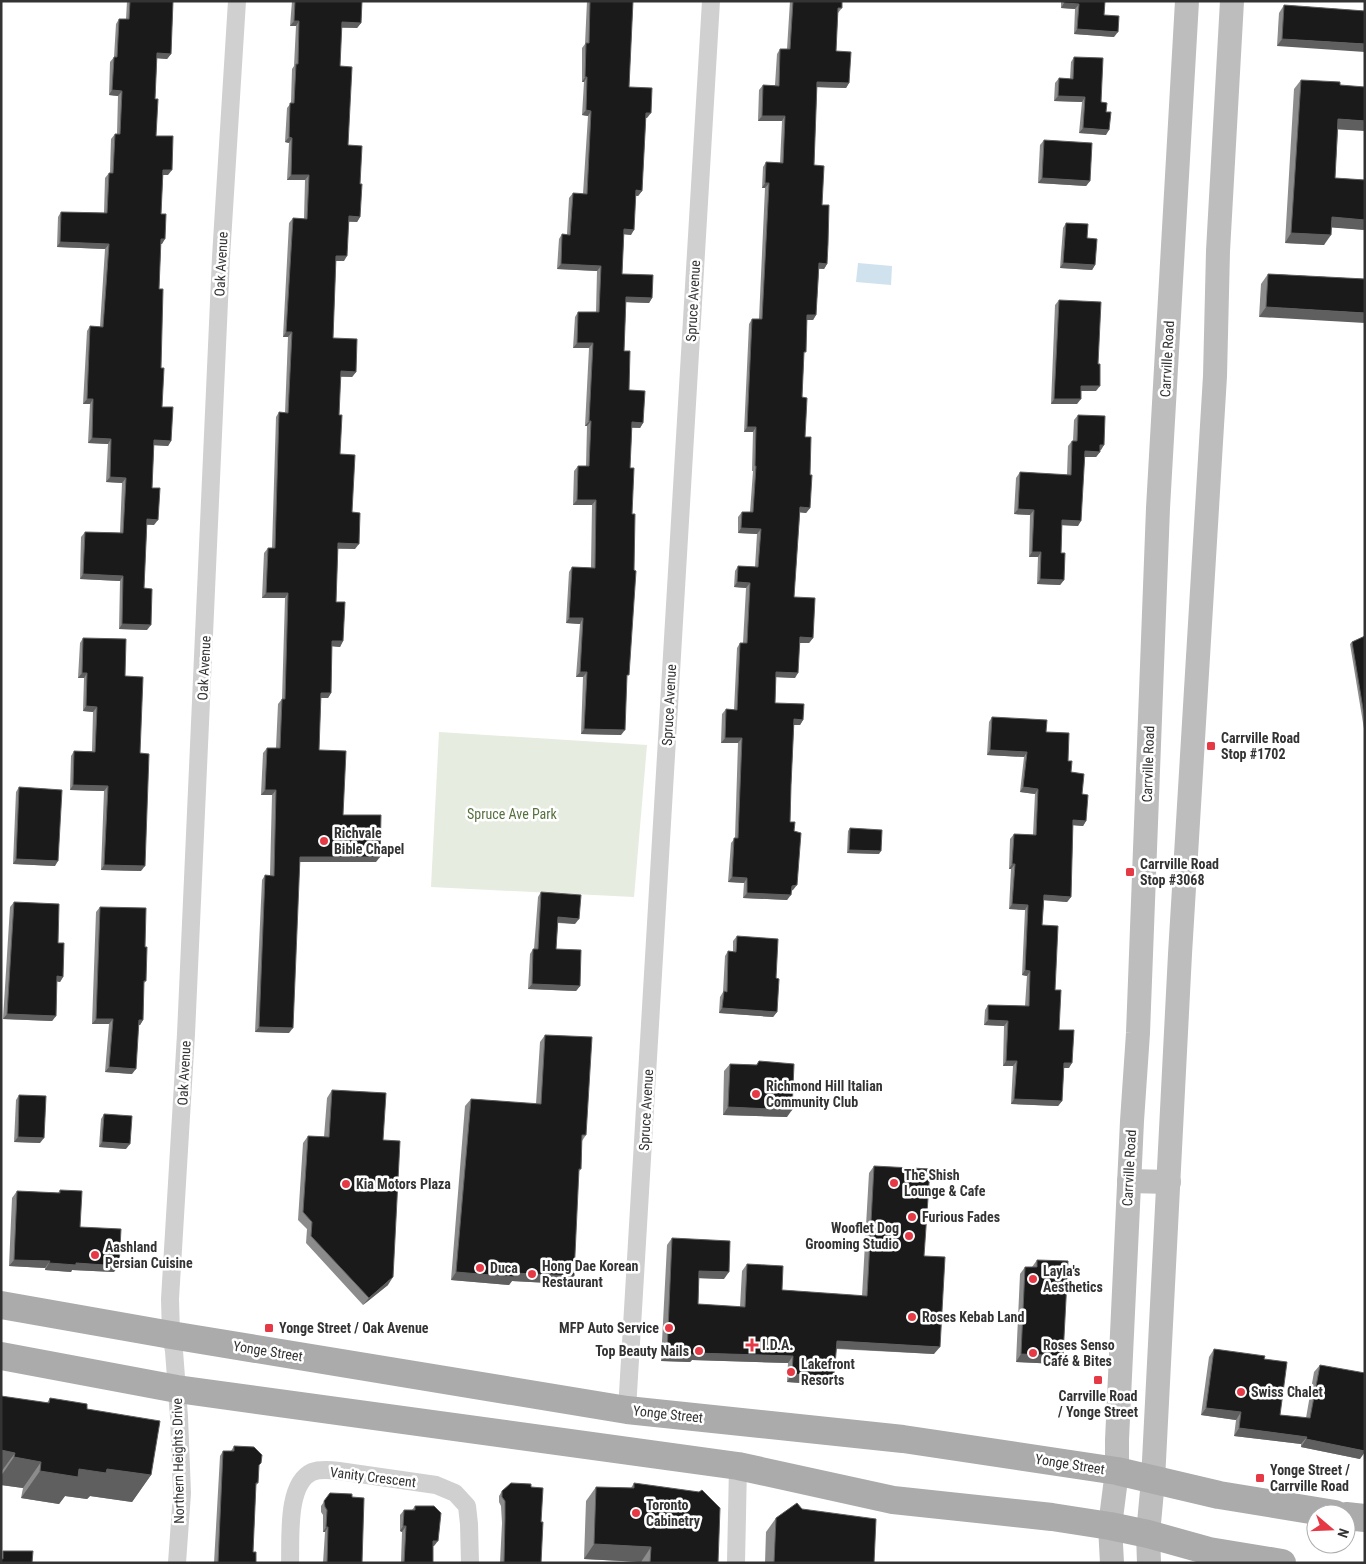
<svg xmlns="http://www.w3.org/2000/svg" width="1366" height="1564" font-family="'Roboto Condensed',sans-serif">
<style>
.green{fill:#e6ecdf}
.water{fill:#cfe2ee}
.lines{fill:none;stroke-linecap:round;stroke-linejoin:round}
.minor{stroke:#d0d0d0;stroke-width:18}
.secondary{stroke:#bdbdbd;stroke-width:24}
.primary{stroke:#ababab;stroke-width:28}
.wall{fill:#8c8c8c}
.shaded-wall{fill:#5f5f5f}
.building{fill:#1a1a1a;stroke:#5f5f5f}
.poi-dot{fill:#e63946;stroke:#fff;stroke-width:2}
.labels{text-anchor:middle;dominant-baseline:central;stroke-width:5;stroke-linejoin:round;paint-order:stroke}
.street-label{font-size:14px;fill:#333;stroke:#fff}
.poi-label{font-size:14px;font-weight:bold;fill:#333;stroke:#fff;text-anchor:start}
.park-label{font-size:14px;fill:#56703f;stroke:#fff}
</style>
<rect width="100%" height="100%" fill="#fff"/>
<!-- green -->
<polygon class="green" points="439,732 647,745 634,897 431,887"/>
<!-- water -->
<polygon class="water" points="858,263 892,266 891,285 856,282"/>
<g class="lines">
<!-- minor -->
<g class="minor">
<polyline points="627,1410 711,1"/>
<polyline points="177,1563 182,1493 179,1417 174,1351 171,1335 170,1299 186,1034 221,257 237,1"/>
<path d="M290 1563C291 1539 286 1484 312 1472 320 1469 331 1470 339 1471L436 1485 455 1493 467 1506 469 1524 470 1563"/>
<polyline points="736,1563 738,1466"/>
</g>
<!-- secondary -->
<g class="secondary">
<polyline points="1129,1181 1169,1182"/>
<polyline points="1112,1563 1110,1526 1117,1471 1117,1440 1132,1121 1138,1033 1158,508 1187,1"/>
<polyline points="1149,1563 1148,1534 1153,1480 1180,954 1215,376 1218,251 1232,1"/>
</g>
<!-- primary -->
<g class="primary">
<polyline points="1,1305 171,1335 627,1410 903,1439 1117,1471 1219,1495 1335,1514"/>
<polyline points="1,1356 177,1389 738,1466 893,1500 1052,1517 1110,1526 1148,1534 1209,1551 1282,1563"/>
<polyline points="1346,1516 1365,1518"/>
</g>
</g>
<!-- wall -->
<g class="wall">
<polygon points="127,1 173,1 171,54 167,59 157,58 155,99 156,136 168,175 163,175 161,214 162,244 161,244 159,289 162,407 171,441 168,446 154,445 152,488 154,525 147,525 144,588 147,630 119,629 120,581 80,579 81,537 85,532 120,533 122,483 106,482 108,444 88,443 90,404 83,404 87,331 90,326 100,327 105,249 57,247 58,217 61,212 104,213 105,178 109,173 110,173 111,139 115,134 117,134 118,96 109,95 110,62 114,57 116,24 119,19 126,19"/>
<polygon points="292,1 362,1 361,23 357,28 341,28 340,66 348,145 360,184 360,217 357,222 349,222 344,261 336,261 333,338 356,372 352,377 340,377 339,415 340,454 352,512 355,549 338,549 336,602 343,641 340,647 332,646 331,693 328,698 321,698 319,750 343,815 376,862 300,862 289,1033 255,1032 262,880 265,875 270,875 272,795 261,795 263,753 267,748 276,748 278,704 282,699 285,598 262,598 264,553 268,548 272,548 276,417 279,412 285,413 288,337 283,337 289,223 293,218 304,219 305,180 287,180 289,143 285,142 287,108 291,103 292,69 294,66 296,26 290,26"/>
<polygon points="587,1 633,1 629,87 647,118 646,118 642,191 638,196 636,196 631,235 624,234 622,274 652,298 649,303 626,302 624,351 629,390 643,423 640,428 632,428 630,468 627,677 621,735 581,734 583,677 576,677 580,624 566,623 569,572 572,567 591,568 592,505 573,505 574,471 578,466 586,466 587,426 585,426 589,348 573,348 575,317 578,312 596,312 597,271 557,269 559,239 562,234 567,234 569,198 573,193 583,194 588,116 582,115 584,82 582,82 582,48 585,44"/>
<polygon points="790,1 842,1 842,8 838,13 836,51 849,83 846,88 817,87 814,165 822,205 827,264 824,269 819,269 816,315 813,320 807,320 804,355 802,397 810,508 806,513 800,512 794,597 813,638 809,643 799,643 795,678 776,677 775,703 803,720 800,725 794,725 791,785 790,822 793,890 791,891 787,900 743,898 744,883 728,882 731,843 735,838 738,743 721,743 722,714 726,709 734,710 737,648 740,643 743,643 746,588 734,587 735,571 738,566 755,567 757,534 738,533 738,517 742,512 750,512 753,471 752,471 753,432 744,432 749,324 752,319 759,319 765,188 762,188 763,167 766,162 780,163 782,121 758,121 759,90 763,85 775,85 777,54 780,49 787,49"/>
<polygon points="1061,1 1105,1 1104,15 1114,37 1074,34 1075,9 1061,8"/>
<polygon points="1284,5 1365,11 1277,46 1279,13"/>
<polygon points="1074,57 1101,102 1106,135 1079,133 1082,102 1054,101 1055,83 1059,78 1070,79 1071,62"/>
<polygon points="1301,80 1338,129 1335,178 1365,180 1365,230 1332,227 1324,245 1285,243 1294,89"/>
<polygon points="1044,140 1090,181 1086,186 1038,183 1040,145"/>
<polygon points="1066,223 1087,238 1095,265 1092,270 1060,268 1063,228"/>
<polygon points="1268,274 1365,279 1259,317 1261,284"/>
<polygon points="1059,300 1098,364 1096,391 1081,391 1077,404 1051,404 1055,305"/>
<polygon points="1078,415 1104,445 1100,450 1100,452 1096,457 1085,457 1078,526 1062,525 1061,553 1064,580 1060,585 1037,584 1038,557 1029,557 1030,515 1014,514 1016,478 1020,472 1067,475 1068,446 1072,441 1073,441 1074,420"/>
<polygon points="1365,636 1365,735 1350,644 1352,642"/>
<polygon points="83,638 125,676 140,753 141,871 101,870 104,791 70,790 71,756 74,751 92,751 93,712 83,711 84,678 78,678 80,643"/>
<polygon points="992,717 1046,732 1068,761 1071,772 1082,794 1086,821 1083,826 1073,825 1071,897 1067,902 1044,900 1042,925 1055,990 1059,1030 1069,1068 1064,1068 1062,1101 1058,1106 1011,1104 1013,1066 1003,1066 1004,1026 984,1025 985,1010 988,1005 1025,1006 1027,976 1022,975 1025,910 1009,909 1011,869 1009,869 1010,839 1014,834 1033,835 1035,794 1020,792 1024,757 987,755 989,722"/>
<polygon points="19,787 55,866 13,864 16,792"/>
<polygon points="850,828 879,854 847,853 848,831"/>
<polygon points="541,892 575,924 558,923 556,949 580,986 576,991 528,989 530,954 533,949 534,949 538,897"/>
<polygon points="14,902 58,943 63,977 60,982 57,981 56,1016 52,1021 3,1019 10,907"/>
<polygon points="100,907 145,947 146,981 144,983 143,1020 140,1025 139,1025 132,1074 105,1072 109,1024 92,1024 96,912"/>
<polygon points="737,936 776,978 777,1012 773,1017 719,1013 720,997 723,992 725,956 728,951 733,952 733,941"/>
<polygon points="545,1035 586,1135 582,1141 581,1169 579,1171 568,1284 512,1281 509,1285 451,1280 465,1106 471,1099 536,1104 540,1042"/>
<polygon points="759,1061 787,1117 723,1115 724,1071 730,1064 756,1065"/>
<polygon points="332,1090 383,1140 388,1285 363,1305 306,1243 307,1229 298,1220 303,1143 308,1136 324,1137 327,1098"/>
<polygon points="19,1095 40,1143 14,1142 16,1100"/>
<polygon points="104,1114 126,1149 99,1147 101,1119"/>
<polygon points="874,1166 924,1256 934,1354 836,1349 829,1385 787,1382 788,1363 692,1360 690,1362 661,1361 667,1245 672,1238 724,1279 699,1278 698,1304 740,1307 742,1271 747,1264 782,1290 862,1296 869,1173"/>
<polygon points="60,1190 80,1227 114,1272 72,1270 71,1272 45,1270 45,1268 9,1266 12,1198 17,1191 58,1193"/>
<polygon points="1037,1260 1063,1356 1058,1364 1016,1362 1020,1274 1025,1267 1032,1267"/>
<polygon points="1214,1349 1264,1359 1280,1415 1306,1418 1314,1372 1320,1365 1360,1459 1301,1447 1301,1444 1234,1436 1236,1420 1201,1415 1209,1357"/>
<polygon points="1,1396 47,1403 50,1398 87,1409 151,1475 132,1502 90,1496 87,1499 65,1496 59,1504 21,1498 23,1488 1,1485"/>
<polygon points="234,1446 259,1466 258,1483 256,1485 253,1552 256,1563 214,1563 220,1456 223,1451 231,1451"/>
<polygon points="634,1483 718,1563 641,1563 641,1562 584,1559 586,1501 596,1487 631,1488"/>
<polygon points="531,1487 541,1522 541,1563 500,1563 502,1523 501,1506 499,1502 499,1496 502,1491"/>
<polygon points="330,1493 352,1497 362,1563 323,1563 325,1532 323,1532 323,1515 321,1512 321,1506"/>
<polygon points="415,1506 434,1546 433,1546 433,1563 401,1563 402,1532 400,1531 400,1515 404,1510 412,1510"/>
<polygon points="802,1509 874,1563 765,1563 766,1532 776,1518"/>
</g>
<!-- shaded-wall -->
<g class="shaded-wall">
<polygon points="1064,3 1079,4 1075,9 1061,8"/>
<polygon points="294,21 299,21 296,26 290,26"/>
<polygon points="342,22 361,23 357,28 338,27"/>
<polygon points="1077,29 1118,32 1114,37 1074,34"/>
<polygon points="1282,39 1365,44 1365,52 1277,46"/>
<polygon points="157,53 171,54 167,59 153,58"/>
<polygon points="585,77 587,77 584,82 582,82"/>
<polygon points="817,82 849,83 846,88 813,87"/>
<polygon points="112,90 122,91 118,96 109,95"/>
<polygon points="1058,96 1085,97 1082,102 1054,101"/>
<polygon points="586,110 591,111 588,116 582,115"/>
<polygon points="646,113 651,113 647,118 643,118"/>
<polygon points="762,116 785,116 782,121 758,121"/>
<polygon points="1338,119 1365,121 1365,131 1331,129"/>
<polygon points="1083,128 1109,130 1106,135 1079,133"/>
<polygon points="289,137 292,138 289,143 285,142"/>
<polygon points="163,170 172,170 168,175 159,175"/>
<polygon points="291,175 309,175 305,180 287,180"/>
<polygon points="1042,178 1090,181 1086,186 1038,183"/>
<polygon points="765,183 769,183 765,188 762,188"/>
<polygon points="636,190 642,191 638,196 633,195"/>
<polygon points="349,216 360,217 357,222 346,221"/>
<polygon points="1332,217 1365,220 1365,230 1325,227"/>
<polygon points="624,229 634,230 631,235 621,234"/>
<polygon points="1291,233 1331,235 1324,245 1285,243"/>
<polygon points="161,239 165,239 162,244 157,243"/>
<polygon points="60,242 109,244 105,249 57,247"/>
<polygon points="336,256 347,256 344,261 332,261"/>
<polygon points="819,263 827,264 824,269 815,268"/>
<polygon points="1063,263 1095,265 1092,270 1060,268"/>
<polygon points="561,264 601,266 597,271 557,269"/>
<polygon points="626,297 652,298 649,303 622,302"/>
<polygon points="1266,307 1365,313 1365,323 1259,317"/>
<polygon points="807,315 816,315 813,320 803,320"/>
<polygon points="286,332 292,332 288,337 283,337"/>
<polygon points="577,343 593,343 589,348 573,348"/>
<polygon points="341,371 356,372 352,377 337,376"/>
<polygon points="1081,386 1100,386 1096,391 1078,391"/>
<polygon points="87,399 93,399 90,404 83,404"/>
<polygon points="1054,399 1081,399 1077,404 1051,404"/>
<polygon points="589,421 591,421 587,426 585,426"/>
<polygon points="632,422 643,423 640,428 628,427"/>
<polygon points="747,427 756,427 753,432 744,432"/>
<polygon points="92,438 111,439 108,444 88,443"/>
<polygon points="154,440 171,441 168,446 150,445"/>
<polygon points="1100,445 1104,445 1101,450 1097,450"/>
<polygon points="1085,451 1100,452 1096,457 1082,457"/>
<polygon points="110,477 126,478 122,483 106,482"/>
<polygon points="577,500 596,500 592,505 573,505"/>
<polygon points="800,507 810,508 806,513 796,512"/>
<polygon points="1018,509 1034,510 1030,515 1014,514"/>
<polygon points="147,519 158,520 154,525 144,524"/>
<polygon points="1062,520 1081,521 1078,526 1059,525"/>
<polygon points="741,528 761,529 757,534 738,533"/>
<polygon points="338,543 359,544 355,549 335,548"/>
<polygon points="1032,552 1041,552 1038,557 1029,557"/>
<polygon points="83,574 123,576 120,581 80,579"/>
<polygon points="1040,579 1064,580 1060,585 1037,584"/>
<polygon points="737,582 750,583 746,588 734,587"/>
<polygon points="266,593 288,593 285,598 262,598"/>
<polygon points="569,618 583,618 580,624 566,623"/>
<polygon points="122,624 151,625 147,630 119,629"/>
<polygon points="800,637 813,638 809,643 796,643"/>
<polygon points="332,641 343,641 340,647 329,646"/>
<polygon points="580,672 587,672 583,677 576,677"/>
<polygon points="776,672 798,673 795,678 773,677"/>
<polygon points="82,673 87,673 84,678 78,678"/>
<polygon points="321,693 331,693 328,698 318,698"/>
<polygon points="86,706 97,707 93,712 83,711"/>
<polygon points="794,719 803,720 800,725 791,725"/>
<polygon points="584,729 625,730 621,735 581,734"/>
<polygon points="725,738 742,738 738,743 721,743"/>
<polygon points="990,750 1027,752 1024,757 987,755"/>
<polygon points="73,785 108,786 104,791 70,790"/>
<polygon points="1023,787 1038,789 1035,794 1020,792"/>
<polygon points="265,790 276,790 272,795 261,795"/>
<polygon points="1073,820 1086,821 1083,826 1070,825"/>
<polygon points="849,850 881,851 879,854 847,853"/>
<polygon points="300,857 380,857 376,862 297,862"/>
<polygon points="16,859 58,861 55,866 13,864"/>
<polygon points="1012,864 1015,864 1011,869 1009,869"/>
<polygon points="104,865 145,866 141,871 101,870"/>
<polygon points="732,877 747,878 744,883 728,882"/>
<polygon points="797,885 793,890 788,891 792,886"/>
<polygon points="747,893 791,895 787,900 743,898"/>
<polygon points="1044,895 1071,897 1067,902 1041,900"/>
<polygon points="1012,904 1028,905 1025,910 1009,909"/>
<polygon points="558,917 579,919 575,924 554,922"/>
<polygon points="1025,970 1030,971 1027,976 1022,975"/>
<polygon points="57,976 63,977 60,982 54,981"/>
<polygon points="532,984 580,986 576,991 528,989"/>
<polygon points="722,1008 777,1012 773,1017 719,1013"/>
<polygon points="7,1014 56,1016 52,1021 3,1019"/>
<polygon points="96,1019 113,1019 109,1024 92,1024"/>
<polygon points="139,1020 143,1020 140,1025 136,1025"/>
<polygon points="988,1020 1008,1021 1004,1026 984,1025"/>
<polygon points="259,1027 293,1028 289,1033 255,1032"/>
<polygon points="1006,1061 1017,1061 1013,1066 1003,1066"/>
<polygon points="1064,1063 1072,1063 1069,1068 1060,1068"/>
<polygon points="109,1067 136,1069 132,1074 105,1072"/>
<polygon points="1014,1099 1062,1101 1058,1106 1011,1104"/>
<polygon points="728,1107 792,1110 787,1117 723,1115"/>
<polygon points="18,1137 44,1138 40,1143 14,1142"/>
<polygon points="102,1142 130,1144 126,1149 99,1147"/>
<polygon points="14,1260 50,1261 45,1268 9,1266"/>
<polygon points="49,1263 76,1263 119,1266 114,1272 72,1270 71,1272 45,1270"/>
<polygon points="699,1271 729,1272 724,1279 694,1278"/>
<polygon points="456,1272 514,1273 574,1276 568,1284 512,1281 509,1285 451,1280"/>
<polygon points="393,1277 388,1285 363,1305 369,1298"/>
<polygon points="837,1341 940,1347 934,1354 831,1348"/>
<polygon points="667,1353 695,1353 793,1356 788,1363 692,1360 690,1362 661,1361"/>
<polygon points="1021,1354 1063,1356 1058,1364 1016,1362"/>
<polygon points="792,1374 834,1377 829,1385 787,1382"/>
<polygon points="1206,1408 1241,1412 1236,1420 1201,1415"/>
<polygon points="1239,1428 1307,1437 1301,1444 1234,1436"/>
<polygon points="1306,1439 1365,1451 1365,1452 1360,1459 1301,1447"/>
<polygon points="1,1450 15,1453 1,1472"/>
<polygon points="14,1457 41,1462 23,1488 1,1485 1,1476"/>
<polygon points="79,1469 107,1469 151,1475 132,1502 90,1496 87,1499 65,1496 59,1504 21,1498 40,1471"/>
<polygon points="403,1526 406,1526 402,1532 400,1531"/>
<polygon points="326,1527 328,1527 325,1532 323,1532"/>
<polygon points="433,1541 438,1541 434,1546 430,1546"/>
<polygon points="594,1544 651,1547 641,1562 584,1559"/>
</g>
<!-- building -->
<g class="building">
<polygon points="130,1 173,1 171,54 157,53 155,99 158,99 156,136 173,136 172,170 163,170 161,214 166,214 165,239 161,239 159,289 163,289 161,368 164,368 162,407 173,407 171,441 154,440 152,488 160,488 158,520 147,519 144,588 152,589 151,625 122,624 123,576 83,574 85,532 123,533 126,478 110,477 111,439 92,438 93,399 87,399 90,326 103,327 109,244 60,242 61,212 107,213 109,173 113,173 115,134 120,134 122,91 112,90 114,57 117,57 119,19 129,19"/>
<polygon points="295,1 362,1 361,23 342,22 340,66 352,67 348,145 362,146 360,184 362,184 360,217 349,216 347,256 336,256 333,338 357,339 356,372 341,371 339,415 342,415 340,454 355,455 352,512 360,513 359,544 338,543 336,602 345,602 343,641 332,641 331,693 321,693 319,750 346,751 343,815 381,815 380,857 300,857 293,1028 259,1027 265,875 274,876 276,790 265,790 267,748 280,748 282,699 285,699 288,593 266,593 268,548 275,548 279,412 288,413 292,332 286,332 293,218 307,219 309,175 291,175 292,138 289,137 290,103 294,103 296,64 298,64 299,21 294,21"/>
<polygon points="590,1 633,1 629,87 652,88 651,113 646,113 642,191 636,190 634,230 624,229 622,274 653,275 652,298 626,297 624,351 630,351 629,390 645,391 643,423 632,422 630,468 634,468 632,514 635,514 634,570 636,571 629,675 627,675 625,730 584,729 587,672 580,672 583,618 569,618 572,567 595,568 596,500 577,500 578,466 589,466 591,421 589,421 593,343 577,343 578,312 599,312 601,266 561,264 562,234 570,235 573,193 587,194 591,111 586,110 587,77 585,77 586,43 589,43"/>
<polygon points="793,1 842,1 842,8 838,8 836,51 851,52 849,83 817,82 814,165 824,166 822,205 829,205 828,244 827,264 819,263 816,315 807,315 806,352 804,352 802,397 807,398 805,437 811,437 810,475 812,475 810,508 800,507 794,597 815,598 813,638 800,637 798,673 776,672 775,703 804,704 803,720 794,719 791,785 790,822 795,822 794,831 801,833 797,885 792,886 791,895 747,893 747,878 732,877 734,838 738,838 742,738 725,738 726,709 737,710 740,643 747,643 750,583 737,582 738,566 758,567 761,529 741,528 742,512 753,512 756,466 755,466 756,427 747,427 752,319 762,319 769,183 765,183 766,162 783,163 785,116 762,116 763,85 779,86 780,49 790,49"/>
<polygon points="1064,1 1105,1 1104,15 1119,16 1118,32 1077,29 1079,4 1064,3"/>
<polygon points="1284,5 1365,11 1365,44 1282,39"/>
<polygon points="1074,57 1103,58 1101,102 1107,103 1106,112 1111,112 1109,130 1083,128 1085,97 1058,96 1059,78 1073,79"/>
<polygon points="1301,80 1340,82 1340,85 1365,87 1365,121 1338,119 1335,178 1365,180 1365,220 1332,217 1331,235 1291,233"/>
<polygon points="1044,140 1092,143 1090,181 1042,178"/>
<polygon points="1066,223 1088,224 1087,238 1097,239 1095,265 1063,263"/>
<polygon points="1268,274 1365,279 1365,313 1266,307"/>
<polygon points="1059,300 1101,302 1098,364 1100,364 1100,386 1081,386 1081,399 1054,399"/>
<polygon points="1078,415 1105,416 1104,445 1100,445 1100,452 1085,451 1081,521 1062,520 1061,553 1065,553 1064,580 1040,579 1041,552 1032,552 1034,510 1018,509 1020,472 1071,475 1072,441 1077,441"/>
<polygon points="1365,636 1365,721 1352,642"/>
<polygon points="83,638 126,639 125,676 143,677 140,753 149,754 145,866 104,865 108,786 73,785 74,751 95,752 97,707 86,706 87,673 82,673"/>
<polygon points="992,717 1047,720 1046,732 1069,733 1068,761 1072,761 1071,772 1084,774 1082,794 1088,795 1086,821 1073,820 1071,897 1044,895 1042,925 1058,926 1055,990 1061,990 1059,1030 1074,1030 1072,1063 1064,1063 1062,1101 1014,1099 1017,1061 1006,1061 1008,1021 988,1020 988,1005 1029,1006 1030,971 1025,970 1028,905 1012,904 1015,864 1012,864 1014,834 1036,835 1038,789 1023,787 1027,752 990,750"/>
<polygon points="19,787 62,790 58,861 16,859"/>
<polygon points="850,828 882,830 881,851 849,850"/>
<polygon points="541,892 581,895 579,919 558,917 556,949 581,950 580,986 532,984 533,949 538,949"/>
<polygon points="14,902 59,904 58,943 64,943 63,977 57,976 56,1016 7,1014"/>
<polygon points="100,907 146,908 145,947 147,947 146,981 144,981 143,1020 139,1020 136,1069 109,1067 113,1019 96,1019"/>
<polygon points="737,936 778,939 776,978 779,979 777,1012 722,1008 724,991 727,992 728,951 736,952"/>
<polygon points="545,1035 592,1037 586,1135 582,1135 581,1169 579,1169 574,1276 514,1273 514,1277 456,1272 471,1099 541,1104"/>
<polygon points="759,1061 794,1064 792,1110 728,1107 730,1064 757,1065"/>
<polygon points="332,1090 386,1093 383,1140 400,1141 393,1277 369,1298 311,1236 312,1222 303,1212 308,1136 329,1137"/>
<polygon points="19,1095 46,1096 44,1138 18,1137"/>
<polygon points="104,1114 132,1116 130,1144 102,1142"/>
<polygon points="874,1166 930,1169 924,1256 945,1257 940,1347 837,1341 834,1377 792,1374 793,1356 695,1353 695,1355 667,1353 672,1238 730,1241 729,1272 699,1271 698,1304 745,1307 747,1264 783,1266 782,1290 867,1296"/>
<polygon points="60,1190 82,1191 80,1227 121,1229 119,1266 76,1263 76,1265 49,1263 50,1261 14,1260 17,1191 60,1193"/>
<polygon points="1037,1260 1068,1261 1063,1356 1021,1354 1025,1267 1037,1267"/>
<polygon points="1214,1349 1265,1356 1264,1359 1287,1362 1280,1415 1310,1418 1320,1365 1365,1373 1365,1451 1306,1439 1307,1437 1239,1428 1241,1412 1206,1408"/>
<polygon points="1,1396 49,1403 50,1398 87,1404 87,1409 160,1421 151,1475 107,1469 106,1473 79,1469 78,1477 40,1471 41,1462 14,1457 15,1453 1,1450"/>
<polygon points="234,1446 254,1447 262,1455 261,1463 259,1465 258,1483 256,1483 253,1552 256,1552 256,1563 218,1563 223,1451 234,1451"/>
<polygon points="511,1483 531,1484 531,1487 543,1488 541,1522 543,1522 541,1563 504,1563 505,1518 505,1501 502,1497 502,1491"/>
<polygon points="634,1483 699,1492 702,1490 720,1508 718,1563 650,1563 651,1547 594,1544 596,1487 634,1488"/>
<polygon points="330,1493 352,1494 352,1497 364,1498 362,1563 327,1563 328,1527 326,1527 327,1510 325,1507 324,1501"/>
<polygon points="797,1503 802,1509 876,1519 874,1563 774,1563 776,1518"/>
<polygon points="415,1506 434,1506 441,1513 438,1541 433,1541 433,1563 404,1563 406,1526 403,1526 404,1510 415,1510"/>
<polygon points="3,1551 33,1551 32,1563 1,1563 1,1559 3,1559"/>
</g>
<!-- markers -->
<g class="poi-dot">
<rect x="1206" y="741" width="10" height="10" rx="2.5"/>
<circle cx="324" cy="841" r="5"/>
<rect x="1125" y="867" width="10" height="10" rx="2.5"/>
<circle cx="756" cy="1094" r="5"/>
<circle cx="894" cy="1183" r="5"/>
<circle cx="346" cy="1184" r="5"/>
<circle cx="912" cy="1217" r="5"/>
<circle cx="909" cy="1236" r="5"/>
<circle cx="95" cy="1255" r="5"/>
<circle cx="480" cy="1268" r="5"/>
<circle cx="532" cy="1274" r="5"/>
<circle cx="1033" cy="1279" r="5"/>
<circle cx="912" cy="1317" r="5"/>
<rect x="264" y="1323" width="10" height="10" rx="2.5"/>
<circle cx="669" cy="1328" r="5"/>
<path d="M749.5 1337.5h5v5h5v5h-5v5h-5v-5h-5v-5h5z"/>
<circle cx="699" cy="1351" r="5"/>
<circle cx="1033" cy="1353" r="5"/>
<circle cx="791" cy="1372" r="5"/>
<rect x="1093" y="1375" width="10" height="10" rx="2.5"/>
<circle cx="1241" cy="1392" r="5"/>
<rect x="1255" y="1473" width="10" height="10" rx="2.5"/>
<circle cx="636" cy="1513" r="5"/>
</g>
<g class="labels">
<!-- street labels -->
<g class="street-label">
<text transform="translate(221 264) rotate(-87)">Oak Avenue</text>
<text transform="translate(693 301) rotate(-87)">Spruce Avenue</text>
<text transform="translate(1167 359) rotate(-87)">Carrville Road</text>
<text transform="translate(204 668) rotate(-87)">Oak Avenue</text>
<text transform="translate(669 705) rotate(-87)">Spruce Avenue</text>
<text transform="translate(1148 764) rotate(-88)">Carrville Road</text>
<text transform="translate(184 1073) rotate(-87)">Oak Avenue</text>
<text transform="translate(646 1110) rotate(-87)">Spruce Avenue</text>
<text transform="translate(1129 1168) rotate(-87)">Carrville Road</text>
<text transform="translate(268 1351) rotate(9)">Yonge Street</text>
<text transform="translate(668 1414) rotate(6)">Yonge Street</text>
<text transform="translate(178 1461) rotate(-91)">Northern Heights Drive</text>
<text transform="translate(1070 1464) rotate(9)">Yonge Street</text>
<text transform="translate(373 1477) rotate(7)">Vanity Crescent</text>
</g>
<!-- poi labels -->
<g class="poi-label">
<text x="1221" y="738">Carrville Road<tspan x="1221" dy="16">Stop #1702</tspan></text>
<text x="334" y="833">Richvale<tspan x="334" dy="16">Bible Chapel</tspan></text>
<text x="1140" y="864">Carrville Road<tspan x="1140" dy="16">Stop #3068</tspan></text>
<text x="766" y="1086">Richmond Hill Italian<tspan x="766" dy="16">Community Club</tspan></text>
<text x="904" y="1175">The Shish<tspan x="904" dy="16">Lounge &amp; Cafe</tspan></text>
<text x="356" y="1184">Kia Motors Plaza</text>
<text x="922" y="1217">Furious Fades</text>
<text x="899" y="1228" text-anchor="end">Wooflet Dog<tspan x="899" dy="16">Grooming Studio</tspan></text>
<text x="105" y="1247">Aashland<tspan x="105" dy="16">Persian Cuisine</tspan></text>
<text x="542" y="1266">Hong Dae Korean<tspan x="542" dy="16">Restaurant</tspan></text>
<text x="490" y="1268">Duca</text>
<text x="1043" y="1271">Layla's<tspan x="1043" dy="16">Aesthetics</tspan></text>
<text x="922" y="1317">Roses Kebab Land</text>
<text x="279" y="1328">Yonge Street / Oak Avenue</text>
<text x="659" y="1328" text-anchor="end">MFP Auto Service</text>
<text x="762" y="1345">I.D.A.</text>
<text x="1043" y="1345">Roses Senso<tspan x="1043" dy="16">Café &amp; Bites</tspan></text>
<text x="689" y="1351" text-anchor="end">Top Beauty Nails</text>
<text x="801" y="1364">Lakefront<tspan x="801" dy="16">Resorts</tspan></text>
<text x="1251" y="1392">Swiss Chalet</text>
<text x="1098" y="1396" text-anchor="middle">Carrville Road<tspan x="1098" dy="16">/ Yonge Street</tspan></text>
<text x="1270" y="1470">Yonge Street /<tspan x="1270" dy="16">Carrville Road</tspan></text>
<text x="646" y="1505">Toronto<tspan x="646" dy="16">Cabinetry</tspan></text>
</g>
<!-- park labels -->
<g class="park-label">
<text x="512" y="814">Spruce Ave Park</text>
</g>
</g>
<!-- border -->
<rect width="1366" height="1564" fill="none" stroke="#333333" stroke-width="5"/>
<!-- north arrow -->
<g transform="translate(1331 1529) rotate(109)"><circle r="24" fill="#ffffff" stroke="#adadad"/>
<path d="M0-4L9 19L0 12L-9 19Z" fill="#e63946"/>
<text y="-8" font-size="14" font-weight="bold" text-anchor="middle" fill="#333333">N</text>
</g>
</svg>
